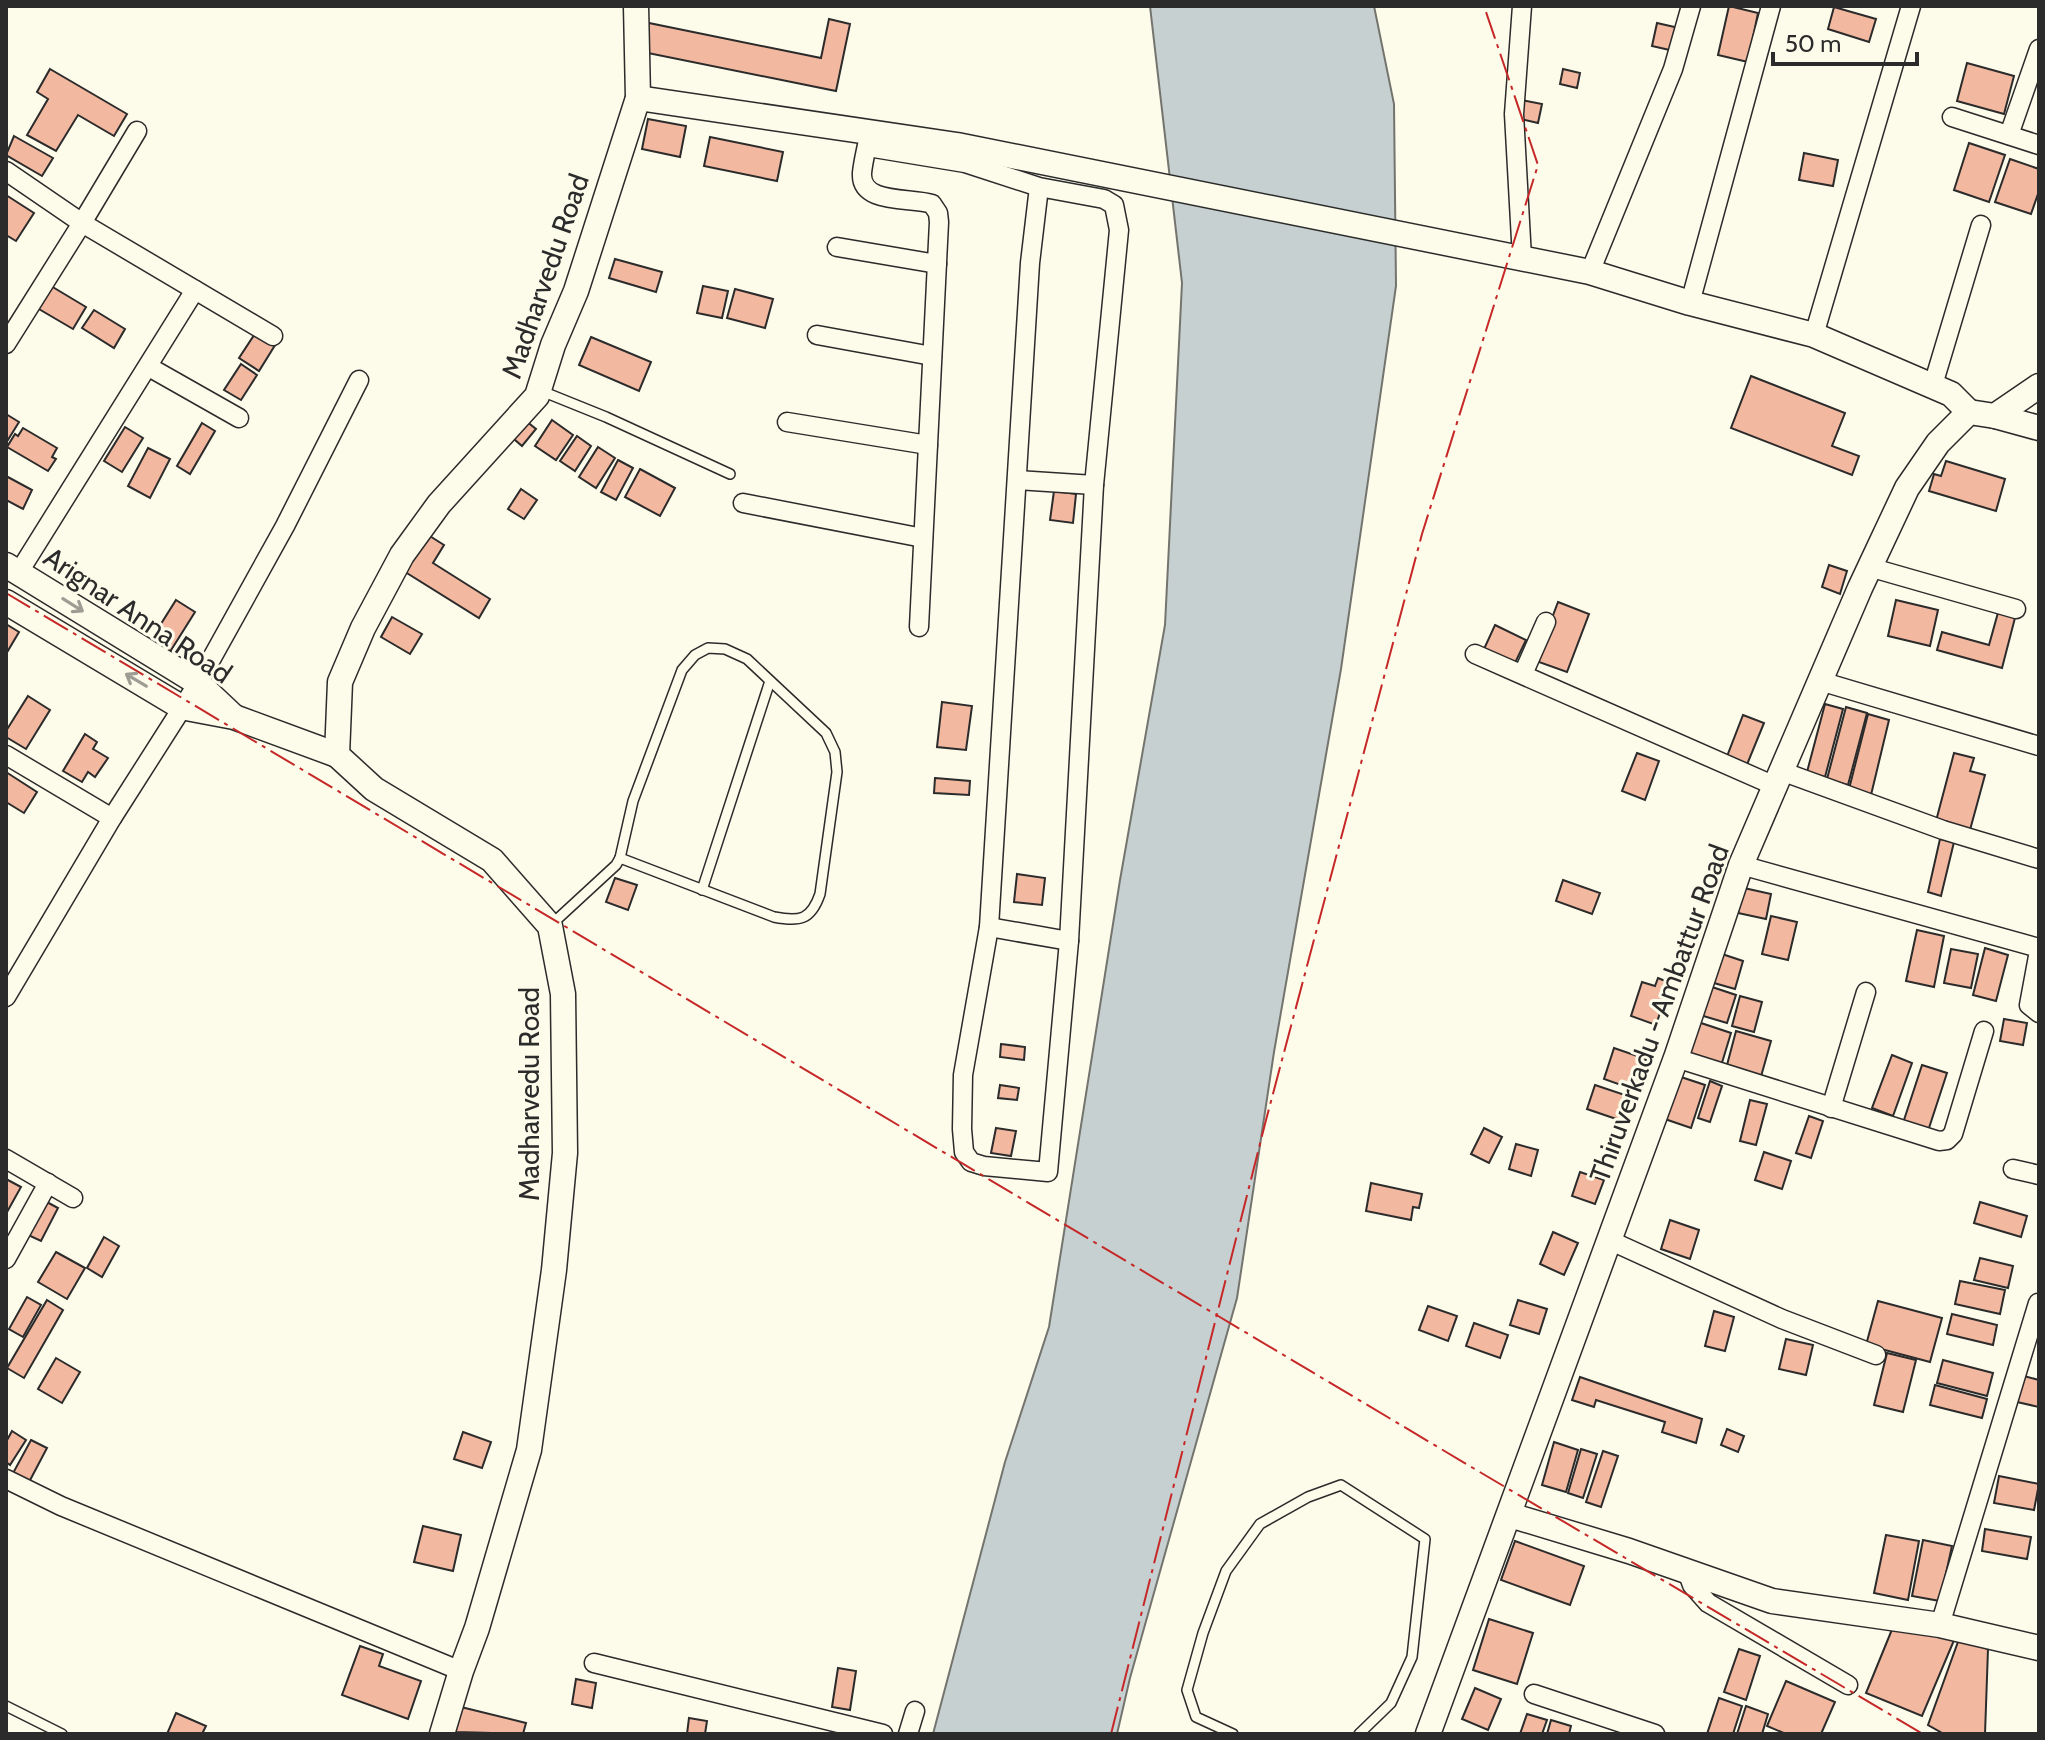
<svg xmlns="http://www.w3.org/2000/svg" width="2045" height="1740" font-family="Cabin,sans-serif">
<style>
.water{fill:#c7d0d0;stroke:#74746e;stroke-width:2}
.building{fill:#f2b8a0;stroke:#2b2b2b;stroke-width:2}
.lines{fill:none;stroke-linecap:round;stroke-linejoin:round}
.lane-casing{stroke:#2b2b2b;stroke-width:12}
.street-casing{stroke:#2b2b2b;stroke-width:21}
.secondary-casing{stroke:#2b2b2b;stroke-width:27}
.lane{stroke:#fdfbea;stroke-width:9}
.street{stroke:#fdfbea;stroke-width:18}
.secondary{stroke:#fdfbea;stroke-width:24}
.power{stroke:#c62828;stroke-width:2;stroke-dasharray:28 6 4 6;stroke-linecap:butt}
.oneway{stroke:#9e9d94}
.labels{text-anchor:middle;dominant-baseline:central;stroke-width:6;stroke-linejoin:round;paint-order:stroke}
.street-label{font-size:28px;fill:#2b2b2b;stroke:#fdfbea}
</style>
<rect width="100%" height="100%" fill="#fdfbea"/>
<!-- water -->
<polygon class="water" points="1150,6 1374,6 1394,104 1396,286 1341,669 1274,1052 1237,1298 1130,1678 1117,1734 933,1734 1005,1462 1049,1327 1120,880 1165,625 1182,283"/>
<!-- building -->
<g class="building">
<polygon points="1729,6 1758,13 1748,62 1718,55"/>
<polygon points="1834,7 1876,19 1869,42 1828,29"/>
<polygon points="829,19 850,24 836,91 638,51 644,22 821,58"/>
<polygon points="1657,23 1679,28 1674,51 1652,46"/>
<polygon points="1967,63 2014,76 2004,114 1957,101"/>
<polygon points="50,69 127,114 114,136 78,115 56,151 27,135 48,99 37,92"/>
<polygon points="1563,69 1580,73 1577,88 1560,84"/>
<polygon points="1522,100 1542,104 1538,123 1517,118"/>
<polygon points="648,119 686,126 680,157 642,149"/>
<polygon points="14,136 53,158 42,176 6,155"/>
<polygon points="710,137 783,152 777,181 704,166"/>
<polygon points="1969,143 2005,155 1989,202 1954,190"/>
<polygon points="1804,153 1838,160 1833,186 1799,180"/>
<polygon points="2010,159 2039,169 2039,191 2031,214 1995,202"/>
<polygon points="6,195 34,213 16,241 6,235"/>
<polygon points="615,259 662,272 656,292 609,278"/>
<polygon points="46,283 86,307 73,329 32,305"/>
<polygon points="703,286 728,291 722,318 697,313"/>
<polygon points="735,289 773,299 765,328 727,318"/>
<polygon points="94,310 125,329 114,348 82,328"/>
<polygon points="258,329 277,342 259,371 239,358"/>
<polygon points="591,337 651,362 639,391 579,365"/>
<polygon points="241,364 257,375 241,400 224,390"/>
<polygon points="1751,376 1845,413 1832,446 1859,456 1852,475 1731,428"/>
<polygon points="6,414 19,422 6,443"/>
<polygon points="521,417 536,429 522,446 507,433"/>
<polygon points="552,420 573,435 556,460 535,446"/>
<polygon points="202,423 215,431 190,474 177,466"/>
<polygon points="125,427 143,438 122,472 104,461"/>
<polygon points="23,428 57,448 52,457 56,459 48,471 7,447 15,434 18,436"/>
<polygon points="577,436 591,446 575,471 560,461"/>
<polygon points="598,447 615,458 596,488 579,477"/>
<polygon points="148,448 170,459 150,498 128,486"/>
<polygon points="618,460 633,468 616,500 601,492"/>
<polygon points="1946,461 2005,479 1996,511 1929,491 1934,474 1941,476"/>
<polygon points="640,469 675,488 660,516 625,497"/>
<polygon points="6,476 32,490 23,509 6,500"/>
<polygon points="521,489 537,500 524,519 508,509"/>
<polygon points="1054,491 1076,494 1073,523 1050,520"/>
<polygon points="425,533 444,545 433,563 490,599 479,618 402,570"/>
<polygon points="1829,565 1847,571 1840,594 1822,587"/>
<polygon points="176,600 195,612 168,655 149,643"/>
<polygon points="1896,600 1938,610 1930,646 1888,636"/>
<polygon points="1558,602 1589,614 1567,672 1536,661"/>
<polygon points="1999,609 2016,614 2002,668 1937,650 1942,632 1989,645"/>
<polygon points="392,617 422,634 410,654 381,637"/>
<polygon points="6,624 19,632 6,654"/>
<polygon points="1495,625 1526,640 1515,663 1484,649"/>
<polygon points="28,696 50,710 26,749 6,737 6,731"/>
<polygon points="942,702 972,706 966,750 937,747"/>
<polygon points="1825,704 1843,709 1825,777 1807,772"/>
<polygon points="1846,707 1867,713 1848,785 1827,779"/>
<polygon points="1868,714 1889,720 1871,795 1849,789"/>
<polygon points="1743,715 1764,723 1746,767 1726,759"/>
<polygon points="85,734 97,742 93,749 108,758 95,777 88,772 82,782 63,771"/>
<polygon points="1637,753 1659,761 1645,800 1622,791"/>
<polygon points="1954,753 1974,758 1970,771 1985,775 1970,830 1936,821"/>
<polygon points="6,772 37,792 24,813 6,802"/>
<polygon points="935,778 970,781 969,795 934,793"/>
<polygon points="1940,839 1954,842 1941,896 1928,892"/>
<polygon points="1017,874 1045,878 1042,905 1014,902"/>
<polygon points="615,878 637,885 628,910 606,902"/>
<polygon points="1563,880 1600,893 1592,914 1556,901"/>
<polygon points="1744,888 1771,894 1766,919 1738,913"/>
<polygon points="1771,916 1797,922 1788,960 1762,954"/>
<polygon points="1917,930 1944,936 1934,987 1906,981"/>
<polygon points="1985,948 2008,955 1996,1001 1973,995"/>
<polygon points="1951,949 1978,954 1971,988 1944,983"/>
<polygon points="1722,954 1743,961 1735,989 1714,983"/>
<polygon points="1658,978 1670,983 1656,1025 1631,1016 1642,982 1655,986"/>
<polygon points="1709,986 1736,995 1727,1023 1700,1015"/>
<polygon points="1740,996 1762,1002 1754,1032 1732,1026"/>
<polygon points="2004,1019 2027,1023 2023,1045 2000,1041"/>
<polygon points="1698,1022 1731,1033 1721,1066 1688,1056"/>
<polygon points="1736,1031 1771,1041 1760,1080 1746,1076 1747,1071 1727,1065"/>
<polygon points="1001,1044 1025,1047 1024,1060 1000,1057"/>
<polygon points="1614,1048 1646,1059 1635,1090 1604,1079"/>
<polygon points="1892,1055 1912,1063 1893,1116 1872,1108"/>
<polygon points="1922,1065 1947,1073 1928,1131 1903,1123"/>
<polygon points="1675,1075 1705,1085 1691,1128 1662,1118"/>
<polygon points="1710,1081 1722,1086 1710,1122 1698,1118"/>
<polygon points="1000,1085 1019,1088 1017,1100 998,1098"/>
<polygon points="1595,1085 1634,1098 1625,1122 1587,1109"/>
<polygon points="1750,1100 1767,1104 1756,1145 1740,1141"/>
<polygon points="1809,1116 1823,1121 1811,1158 1796,1153"/>
<polygon points="996,1128 1016,1131 1011,1156 991,1153"/>
<polygon points="1484,1128 1502,1137 1489,1163 1471,1154"/>
<polygon points="1516,1144 1538,1150 1531,1176 1509,1169"/>
<polygon points="1764,1152 1791,1161 1782,1189 1755,1180"/>
<polygon points="1580,1172 1604,1180 1595,1204 1572,1196"/>
<polygon points="6,1179 21,1187 7,1212 6,1211"/>
<polygon points="1371,1183 1422,1194 1419,1208 1413,1207 1411,1220 1366,1211"/>
<polygon points="43,1200 58,1208 41,1241 26,1234"/>
<polygon points="1980,1202 2027,1216 2021,1237 1974,1223"/>
<polygon points="1670,1220 1699,1230 1690,1259 1661,1249"/>
<polygon points="1553,1232 1578,1243 1564,1275 1540,1264"/>
<polygon points="104,1237 119,1246 102,1277 87,1268"/>
<polygon points="56,1252 85,1268 67,1299 38,1282"/>
<polygon points="1980,1258 2013,1266 2008,1288 1974,1280"/>
<polygon points="1960,1281 2005,1290 2000,1314 1955,1304"/>
<polygon points="27,1297 41,1305 23,1337 9,1329"/>
<polygon points="47,1300 63,1310 24,1378 7,1368"/>
<polygon points="1518,1300 1547,1309 1539,1334 1510,1325"/>
<polygon points="1878,1301 1942,1318 1930,1362 1866,1345"/>
<polygon points="1428,1306 1457,1316 1448,1341 1419,1330"/>
<polygon points="1714,1311 1734,1317 1725,1351 1705,1346"/>
<polygon points="1952,1314 1997,1325 1993,1345 1947,1334"/>
<polygon points="1474,1323 1508,1335 1500,1358 1466,1346"/>
<polygon points="1786,1339 1813,1345 1806,1375 1779,1369"/>
<polygon points="1887,1353 1916,1360 1903,1412 1874,1405"/>
<polygon points="56,1358 80,1372 62,1403 38,1389"/>
<polygon points="1943,1360 1993,1373 1987,1396 1937,1383"/>
<polygon points="2024,1376 2039,1380 2039,1407 2017,1402"/>
<polygon points="1580,1377 1702,1419 1696,1443 1662,1432 1665,1422 1596,1400 1594,1407 1572,1400"/>
<polygon points="1935,1385 1987,1399 1982,1418 1930,1405"/>
<polygon points="1727,1429 1744,1436 1738,1452 1721,1445"/>
<polygon points="12,1431 26,1440 10,1465 6,1462 6,1442"/>
<polygon points="463,1432 491,1442 482,1468 454,1459"/>
<polygon points="31,1440 47,1448 28,1484 12,1475"/>
<polygon points="1554,1442 1578,1450 1566,1492 1542,1485"/>
<polygon points="1581,1449 1597,1454 1583,1498 1568,1493"/>
<polygon points="1603,1451 1618,1456 1601,1507 1586,1502"/>
<polygon points="1999,1476 2039,1484 2034,1510 1994,1503"/>
<polygon points="423,1526 461,1535 453,1571 414,1562"/>
<polygon points="1985,1529 2031,1537 2027,1559 1982,1551"/>
<polygon points="1886,1535 1919,1541 1908,1600 1874,1593"/>
<polygon points="1923,1540 1952,1546 1940,1601 1912,1596"/>
<polygon points="1515,1541 1584,1566 1570,1605 1501,1580"/>
<polygon points="1489,1619 1533,1633 1517,1684 1473,1670"/>
<polygon points="1893,1627 1955,1638 1922,1716 1866,1693"/>
<polygon points="1959,1639 1988,1649 1985,1734 1944,1734 1928,1725"/>
<polygon points="360,1646 383,1654 379,1666 421,1681 408,1719 342,1695"/>
<polygon points="1739,1649 1760,1656 1746,1700 1724,1692"/>
<polygon points="838,1668 856,1671 850,1710 832,1707"/>
<polygon points="576,1679 596,1683 592,1708 572,1704"/>
<polygon points="1786,1681 1835,1702 1821,1734 1786,1734 1767,1726"/>
<polygon points="1475,1688 1501,1699 1488,1730 1462,1719"/>
<polygon points="1719,1698 1742,1706 1733,1734 1707,1734"/>
<polygon points="1746,1706 1768,1714 1762,1734 1737,1734"/>
<polygon points="461,1707 526,1723 523,1734 455,1732"/>
<polygon points="176,1713 206,1726 202,1734 167,1734"/>
<polygon points="1527,1714 1547,1720 1542,1734 1520,1734"/>
<polygon points="689,1718 707,1721 705,1734 687,1734"/>
<polygon points="1551,1720 1571,1726 1569,1734 1547,1734"/>
</g>
<g class="lines">
<defs>
<g id="lane">
<polyline points="539,390 606,417 730,474"/>
<path d="M708 648 725 649 747 659 826 733 835 752 837 772 820 894C811 920 800 922 774 917L620 858 633 801 682 670 695 655Z"/>
<polyline points="702,890 770,681"/>
<polyline points="552,924 616,865 620,858"/>
<polyline points="6,1706 62,1734"/>
<polyline points="1233,1734 1196,1717 1187,1690 1203,1633 1226,1571 1260,1524 1308,1497 1341,1485 1425,1539 1412,1657 1391,1703 1359,1734"/>
</g>
<g id="street">
<polyline points="1952,117 2039,145"/>
<polyline points="137,131 82,223 273,336"/>
<polyline points="871,132 868,140 874,148 965,163 1039,187 1104,199 1114,205 1119,230 1094,485 1069,941 1048,1172 984,1166 971,1162 964,1152 962,1129 963,1075 989,927 1030,263 1039,187"/>
<polyline points="2009,135 2039,49"/>
<path d="M868 140C866 151 863 162 862 173 860 205 911 197 932 204L938 213 939 222 919 627"/>
<polyline points="6,171 82,223 6,344"/>
<polyline points="837,247 937,264"/>
<polyline points="1522,258 1514,114 1522,6"/>
<polyline points="1590,272 1673,69 1691,6"/>
<polyline points="1690,303 1771,6"/>
<polyline points="817,335 932,356"/>
<polyline points="1814,335 1911,6"/>
<polyline points="149,367 239,418"/>
<polyline points="1933,385 1981,225"/>
<polyline points="787,422 928,445"/>
<polyline points="1017,480 1094,485"/>
<polyline points="743,503 923,538"/>
<polyline points="1869,567 2016,609"/>
<polyline points="19,572 195,290"/>
<polyline points="1475,654 1775,786"/>
<polyline points="1523,674 1546,622"/>
<polyline points="1820,681 2039,746"/>
<polyline points="6,755 112,818"/>
<polyline points="1781,771 1943,830 2039,859"/>
<polyline points="1741,865 2039,948"/>
<polyline points="989,927 1069,941"/>
<polyline points="2039,951 2029,1005 2039,1013"/>
<polyline points="6,997 112,818 198,683 285,526 359,380"/>
<polyline points="1676,1058 1939,1141 1947,1140 1953,1134 1984,1031"/>
<polyline points="1831,1108 1866,992"/>
<polyline points="6,1159 73,1198"/>
<polyline points="2013,1169 2039,1175"/>
<polyline points="1609,1240 1782,1319 1876,1355"/>
<polyline points="6,1259 48,1183"/>
<polyline points="6,1479 61,1506 461,1671"/>
<polyline points="1687,1571 1692,1585 1708,1603 1848,1685"/>
<polyline points="1940,1625 2038,1303"/>
<polyline points="594,1663 883,1734"/>
<polyline points="1534,1694 1655,1734"/>
<polyline points="908,1734 915,1711"/>
</g>
<g id="secondary">
<polyline points="638,98 957,145 1590,272 1690,303 1814,335 1951,394 1969,412"/>
<polyline points="1995,416 2039,428"/>
<polyline points="6,565 198,683 233,716"/>
<polyline points="6,602 181,707 234,717 337,755"/>
<polyline points="1510,1515 1629,1551 1772,1601 1940,1625 2039,1648"/>
<polyline points="442,1734 461,1671 477,1628 529,1450 554,1270 565,1153 563,994 550,926 492,860 374,789 337,755 340,682 363,628 402,555 439,504 537,396 553,345 576,291 638,98 636,6"/>
<polyline points="1428,1734 1676,1058 1741,865 1860,588 1907,488 1938,443 1969,412 1995,416 2039,386"/>
</g>
</defs>
<!-- lane casing -->
<use href="#lane" class="lane-casing"/>
<!-- street casing -->
<use href="#street" class="street-casing"/>
<!-- secondary casing -->
<use href="#secondary" class="secondary-casing"/>
<!-- lane -->
<use href="#lane" class="lane"/>
<!-- street -->
<use href="#street" class="street"/>
<!-- secondary -->
<use href="#secondary" class="secondary"/>
<!-- power -->
<g class="power">
<polyline points="6,593 1473,1468 1923,1734"/>
<polyline points="1111,1734 1266,1120 1422,534 1538,165 1484,6"/>
</g>
</g>
<!-- one-way arrows -->
<defs><path id="oneway-shaft" d="M-6 0H5M1.5-3L5.5 0L1.5 3" fill="none" stroke-width="1.6" stroke-linecap="round" stroke-linejoin="round" transform="scale(2)"/></defs>
<g class="oneway">
<use href="#oneway-shaft" transform="translate(73 605) rotate(32)"/>
<use href="#oneway-shaft" transform="translate(136 680) rotate(-149)"/>
</g>
<g class="labels">
<!-- street labels -->
<g class="street-label">
<text transform="translate(545 276) rotate(-71)">Madharvedu Road</text>
<text transform="translate(138 615) rotate(34)">Arignar Anna Road</text>
<text transform="translate(1659 1013) rotate(-70)">Thiruverkadu - Ambattur Road</text>
<text transform="translate(529 1094) rotate(-90)">Madharvedu Road</text>
</g>
</g>
<!-- border -->
<rect width="2045" height="1740" fill="none" stroke="#2b2b2b" stroke-width="16"/>
<!-- scale -->
<path d="M1773 52v12h144v-12" fill="none" stroke="#2b2b2b" stroke-width="4"/>
<text x="1785" y="52" font-size="24" fill="#2b2b2b" stroke="#fdfbea" stroke-width="6" paint-order="stroke">50 m</text>
</svg>
